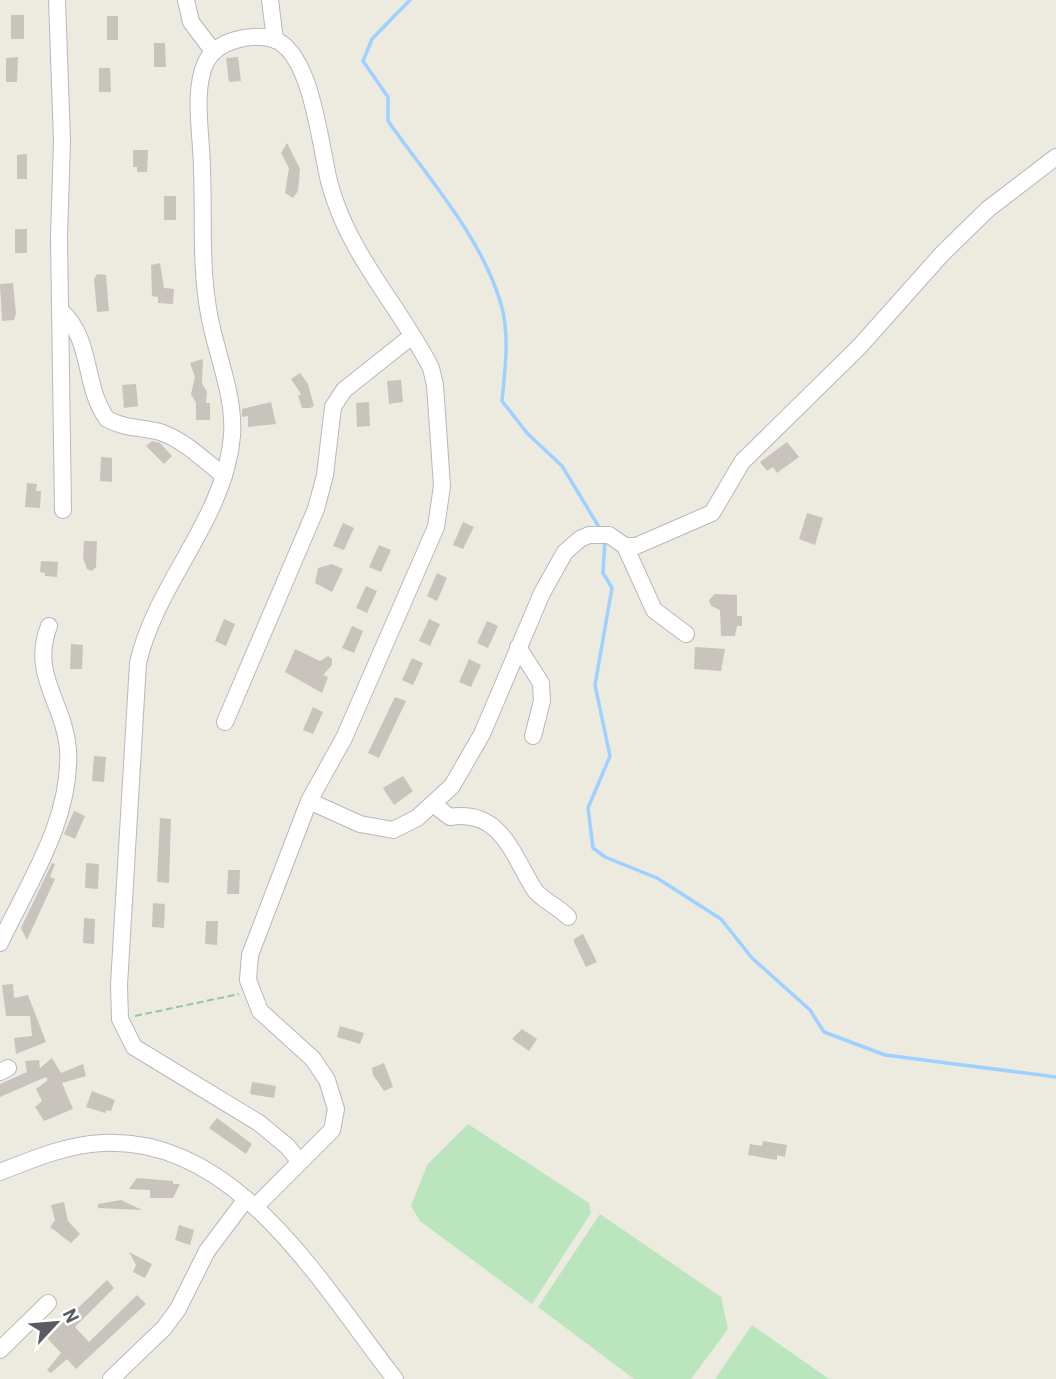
<svg xmlns="http://www.w3.org/2000/svg" width="1056" height="1379" font-family="Barlow,sans-serif">
<style>
.pitch{fill:#bbe6bd}
.lines{fill:none;stroke-linecap:round;stroke-linejoin:round}
.stream{stroke:#9ed1ff;stroke-width:3.5}
.building{fill:#c8c4bd}
.minor-casing{stroke:#b6b8be;stroke-width:18}
.path{stroke:#94c7a4;stroke-width:2;stroke-dasharray:7 3.5;stroke-linecap:butt}
.minor{stroke:#fff;stroke-width:16}
</style>
<rect width="100%" height="100%" fill="#edeae0"/>
<!-- pitch -->
<g class="pitch">
<polygon points="468,1124 589,1203 591,1213 532,1304 420,1221 411,1206 427,1165"/>
<polygon points="600,1214 721,1297 728,1329 691,1379 634,1379 538,1307"/>
<polygon points="752,1325 829,1379 715,1379"/>
</g>
<g class="lines">
<!-- stream -->
<g class="stream">
<path d="M410 0 372 39 363 61 388 97V121C428 178 481 236 501 304 510 335 505 370 502 401L527 433 562 466 599 527"/>
<polyline points="605,539 603,573 612,588 595,685 610,756 588,808 593,848 605,857 657,878 721,919 752,958 810,1010 824,1032 885,1055 1056,1077"/>
</g>
</g>
<!-- building -->
<g class="building">
<rect x="11" y="15" width="13" height="24"/>
<rect x="107" y="16" width="11" height="24"/>
<polygon points="154,43 165,43 166,67 154,67"/>
<polygon points="18,57 17,82 6,82 6,58"/>
<polygon points="238,57 241,81 229,82 226,58"/>
<polygon points="99,68 110,68 111,92 99,92"/>
<polygon points="287,143 300,169 298,191 293,198 285,193 289,168 281,153"/>
<polygon points="133,150 148,150 147,172 137,172 137,167 133,167"/>
<polygon points="27,154 27,179 17,179 17,155"/>
<rect x="164" y="196" width="12" height="24"/>
<rect x="15" y="229" width="12" height="24"/>
<polygon points="160,263 164,288 174,289 173,304 158,303 158,297 152,296 151,265"/>
<polygon points="97,274 106,275 109,311 97,312 94,279"/>
<polygon points="13,283 16,314 14,320 2,321 0,284"/>
<polygon points="203,359 202,384 207,391 206,403 210,403 210,420 196,420 196,403 191,394 195,377 190,363"/>
<polygon points="300,373 308,384 314,406 310,408 302,408 298,396 301,394 291,379"/>
<polygon points="401,380 403,402 389,404 387,381"/>
<polygon points="136,384 138,406 124,408 122,385"/>
<polygon points="271,402 276,424 248,427 248,416 242,417 242,409"/>
<polygon points="369,402 370,426 357,427 356,403"/>
<polygon points="152,441 160,443 172,456 164,464 146,446"/>
<polygon points="787,442 799,457 777,473 773,467 767,471 760,462"/>
<polygon points="101,457 112,458 112,482 100,481"/>
<polygon points="27,483 37,484 36,491 41,491 40,508 25,507"/>
<polygon points="807,513 823,518 815,545 799,539"/>
<polygon points="463,522 474,527 463,549 453,545"/>
<polygon points="343,523 354,528 344,550 333,546"/>
<polygon points="84,541 97,541 96,567 92,571 87,569 83,558"/>
<polygon points="379,545 391,550 381,572 369,567"/>
<polygon points="41,561 58,562 57,577 45,576 45,573 40,572"/>
<polygon points="332,564 343,569 332,592 315,583 318,568"/>
<polygon points="437,573 447,578 437,601 427,596"/>
<polygon points="366,586 377,591 367,613 356,608"/>
<polygon points="715,594 737,595 737,616 742,616 742,626 737,626 735,636 721,636 720,610 711,606 709,600"/>
<polygon points="224,619 235,624 226,646 215,641"/>
<polygon points="429,619 440,624 430,646 419,641"/>
<polygon points="487,621 498,626 488,648 477,643"/>
<polygon points="352,626 363,631 354,653 342,648"/>
<polygon points="71,644 83,645 82,669 70,669"/>
<polygon points="695,647 725,649 721,671 694,669"/>
<polygon points="295,649 320,661 328,656 332,659 332,665 323,675 328,677 322,693 285,672"/>
<polygon points="412,658 423,663 413,685 402,680"/>
<polygon points="469,659 481,665 471,687 459,682"/>
<polygon points="395,697 406,701 379,758 368,753"/>
<polygon points="313,707 323,712 313,734 303,730"/>
<polygon points="94,756 106,757 104,782 92,781"/>
<polygon points="403,776 413,791 394,805 383,788"/>
<polygon points="74,811 85,816 75,839 64,834"/>
<polygon points="160,818 171,819 169,883 157,882"/>
<polygon points="52,863 55,864 50,877 55,879 27,940 21,928"/>
<polygon points="86,863 99,864 98,889 85,888"/>
<polygon points="228,870 240,870 239,894 227,894"/>
<polygon points="153,903 165,904 164,928 152,927"/>
<polygon points="84,918 95,919 94,944 83,943"/>
<polygon points="206,921 218,921 217,945 205,944"/>
<polygon points="583,934 597,962 586,967 574,942 574,939"/>
<polygon points="13,984 14,998 28,995 46,1042 16,1054 14,1038 32,1036 30,1016 6,1016 2,985"/>
<polygon points="340,1026 364,1033 360,1044 337,1037"/>
<polygon points="522,1029 537,1039 529,1051 512,1039"/>
<polygon points="52,1058 61,1073 83,1064 86,1076 62,1083 73,1109 44,1121 35,1107 42,1101 36,1089 48,1080 46,1077 0,1097 0,1084 27,1072 25,1061 39,1060 40,1068"/>
<polygon points="384,1063 393,1087 384,1091 373,1075 372,1068"/>
<polygon points="252,1082 276,1086 274,1098 250,1094"/>
<polygon points="92,1091 115,1100 111,1111 107,1110 105,1113 86,1107"/>
<polygon points="217,1118 252,1144 246,1154 209,1128"/>
<polygon points="763,1141 787,1145 785,1157 777,1155 777,1160 748,1155 750,1144 762,1146"/>
<polygon points="137,1178 173,1181 173,1184 180,1184 173,1198 150,1198 150,1190 129,1189"/>
<polygon points="121,1200 142,1210 98,1208 98,1204"/>
<polygon points="64,1202 68,1221 80,1234 71,1243 50,1227 55,1220 51,1205"/>
<polygon points="179,1225 194,1230 190,1245 175,1240"/>
<polygon points="129,1252 152,1264 145,1278 133,1272 136,1265"/>
<polygon points="107,1280 114,1288 75,1327 89,1342 137,1295 146,1304 76,1369 67,1359 51,1373 47,1370 61,1353 47,1338"/>
</g>
<g class="lines">
<defs>
<g id="minor">
<polyline points="57,0 62,141 59,237 63,510"/>
<polyline points="186,0 191,22 213,51"/>
<polyline points="270,0 275,40"/>
<path d="M61 311C93 340 83 386 107 419 125 429 142 427 160 432 184 440 204 460 224 476"/>
<polyline points="625,546 636,546 712,513 742,462 860,346 942,254 988,209 1056,157"/>
<polyline points="518,647 541,683 542,701 533,736"/>
<polyline points="225,722 316,509 325,475 333,407 344,390 412,336"/>
<polyline points="309,801 360,824 393,830 417,818 452,786 482,734 542,593 565,552 580,539 589,535 609,535 625,546 654,610 686,634"/>
<path d="M433 804 450 817C501 809 512 854 534 889 540 899 559 907 568 917"/>
<path d="M0 943C29 882 72 819 68 749 64 702 30 675 49 626"/>
<polyline points="0,1072 8,1068"/>
<path d="M0 1172C33 1159 66 1145 102 1143 237 1135 322 1286 395 1379"/>
<path d="M256 1206 332 1130 336 1109 327 1080 313 1059 260 1011 248 980 250 955 309 801 344 738 436 527 442 486 435 385 431 368C399 305 349 255 330 185 320 149 313 52 273 39 251 33 217 40 206 62 192 91 202 137 202 169 204 217 200 266 209 314 216 354 235 395 232 436 225 519 156 583 138 663L119 985 120 1019 134 1047 259 1123 288 1147 299 1161"/>
<polyline points="0,1350 48,1303"/>
<polyline points="111,1379 164,1328 178,1309 207,1251 246,1199"/>
</g>
</defs>
<!-- minor casing -->
<use href="#minor" class="minor-casing"/>
<!-- path -->
<polyline class="path" points="135,1016 239,994"/>
<!-- minor -->
<use href="#minor" class="minor"/>
</g>
<!-- north arrow -->
<g transform="translate(56 1323) rotate(64)" stroke="#ffffff" stroke-width="5" paint-order="stroke">
<path d="M0-5L12 26L0 18L-12 26Z" fill="#595d62"/>
<text y="-10" font-size="19" font-weight="bold" text-anchor="middle" fill="#595d62">N</text>
</g>
</svg>
